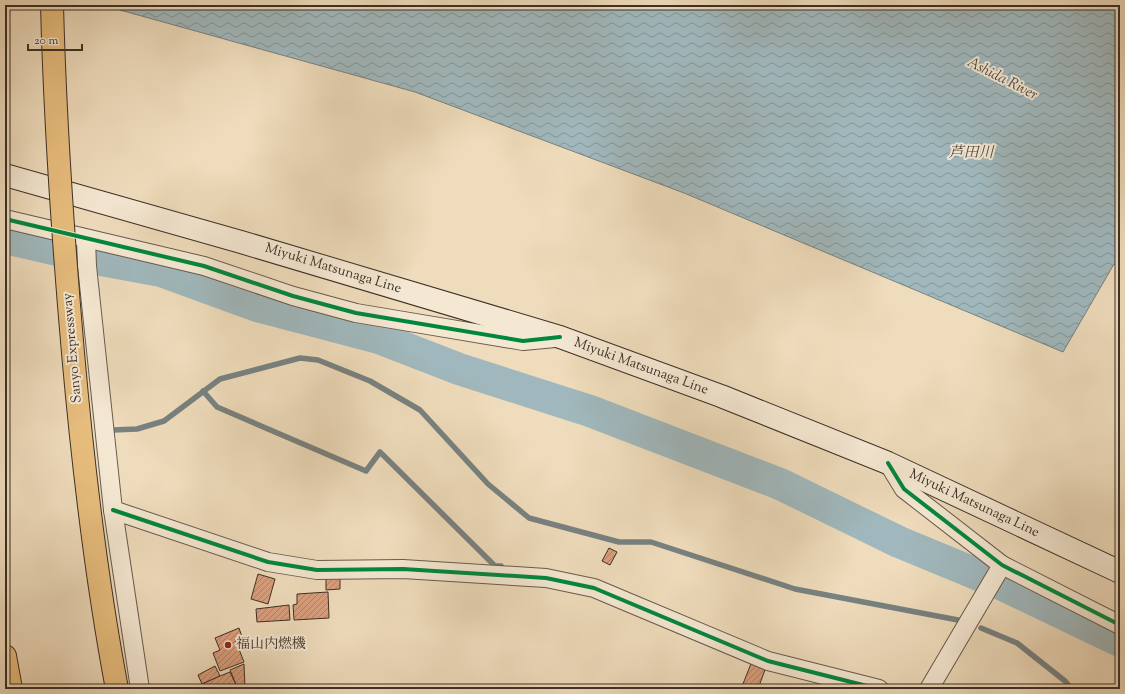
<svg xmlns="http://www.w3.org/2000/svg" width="1125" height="694" font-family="'Sorts Mill Goudy','Noto Serif JP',serif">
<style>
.water{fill:url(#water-waves);stroke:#788281}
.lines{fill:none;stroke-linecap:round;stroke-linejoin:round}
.stream{stroke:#788281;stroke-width:5.5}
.river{stroke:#a0b8bd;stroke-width:32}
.building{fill:url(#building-hatch);stroke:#3b3026}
.street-casing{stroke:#685b4c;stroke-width:20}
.secondary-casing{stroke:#3b3026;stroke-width:24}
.highway-casing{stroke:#3b3026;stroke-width:24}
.street{stroke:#f5e8d3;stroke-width:18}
.secondary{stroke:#f5e8d3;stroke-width:22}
.highway{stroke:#e8be7e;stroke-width:22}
.highway-bridge-casing{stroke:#3b3026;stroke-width:24;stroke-linecap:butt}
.highway-bridge{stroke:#e8be7e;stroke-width:22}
.cycleway-casing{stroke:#f5e8d3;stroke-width:6}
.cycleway{stroke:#00873e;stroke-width:4}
.poi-dot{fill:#8f2418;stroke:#f5e8d3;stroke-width:1.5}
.labels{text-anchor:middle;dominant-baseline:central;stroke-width:4;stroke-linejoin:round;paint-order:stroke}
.street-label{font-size:14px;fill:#3b3026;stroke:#f5e8d3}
.poi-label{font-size:14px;fill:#3b3026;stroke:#f5e8d3;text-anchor:start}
.water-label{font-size:15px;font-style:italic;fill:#4f4b44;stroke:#f5e8d3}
</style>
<defs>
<pattern id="water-waves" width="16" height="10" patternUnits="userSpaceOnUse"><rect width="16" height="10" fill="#a0b8bd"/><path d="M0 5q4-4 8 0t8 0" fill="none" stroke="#849699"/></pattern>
<pattern id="building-hatch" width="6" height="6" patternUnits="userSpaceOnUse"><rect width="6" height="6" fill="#dba080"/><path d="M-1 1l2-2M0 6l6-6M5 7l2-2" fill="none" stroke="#b38369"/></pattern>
</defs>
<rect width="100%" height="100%" fill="#efdcbc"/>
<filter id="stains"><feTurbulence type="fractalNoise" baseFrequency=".005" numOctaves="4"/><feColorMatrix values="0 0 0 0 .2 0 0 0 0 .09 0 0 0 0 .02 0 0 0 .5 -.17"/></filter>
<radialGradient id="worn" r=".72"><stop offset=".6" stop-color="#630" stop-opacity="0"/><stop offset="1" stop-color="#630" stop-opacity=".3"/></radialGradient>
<!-- water -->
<polygon class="water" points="102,5 1120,5 1120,269 1114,264 1063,352 684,193 415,92"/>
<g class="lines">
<!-- stream -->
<g class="stream">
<polyline points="203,391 217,407 366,471 380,452 495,566 501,566"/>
<polyline points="113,430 137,429 164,421 220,379 300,358 318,360 370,381 420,410 488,484 529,518 619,542 651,542 795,589 958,620"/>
<polyline points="981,628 1017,643 1065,681 1072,689"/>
</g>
<!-- river -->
<polyline class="river" points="5,238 96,259 161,271 257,306 379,338 459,369 590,411 780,484 899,542 1003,585 1120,641"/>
</g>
<!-- building -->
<g class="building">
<polygon points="609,548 617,552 610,565 602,561"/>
<polygon points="258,574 275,579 268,604 251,599"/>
<polygon points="326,577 340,577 340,589 326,590"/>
<polygon points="328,592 329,618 294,620 293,605 297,604 297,594"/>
<polygon points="289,605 290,620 257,622 256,609"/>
<polygon points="239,628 242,637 235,639 244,662 220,671 213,653 220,650 215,638"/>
<polygon points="752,661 766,667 758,689 741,689"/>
<polygon points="244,664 245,689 238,689 230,670"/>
<polygon points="215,666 220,676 202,684 198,675"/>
<polygon points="230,672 238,689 191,689 220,676"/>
</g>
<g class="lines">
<defs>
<g id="street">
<polyline points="5,219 204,266 293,296 356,313 523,341 555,338"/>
<polyline points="86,239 87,266 113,510 140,689"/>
<polyline points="888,463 904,489 1002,565 1120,625"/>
<polyline points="113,510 268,562 317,570 403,569 546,578 594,588 768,661 879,689"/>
<polyline points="929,689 1002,565"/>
</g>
<polyline id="secondary" points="5,175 241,242 560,337 721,396 888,463 1120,572"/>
<polyline id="highway" points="5,656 11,689"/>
</defs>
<!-- street casing -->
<use href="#street" class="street-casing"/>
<!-- secondary casing -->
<use href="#secondary" class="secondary-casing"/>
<!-- highway casing -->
<use href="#highway" class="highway-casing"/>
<!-- street -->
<use href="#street" class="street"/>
<!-- secondary -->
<use href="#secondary" class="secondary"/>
<!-- highway -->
<use href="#highway" class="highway"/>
<defs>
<path id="highway-bridge" d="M52 5C55 121 63 238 73 353 83 466 96 578 117 689"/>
</defs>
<!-- highway-bridge casing -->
<use href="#highway-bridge" class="highway-bridge-casing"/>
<!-- highway-bridge -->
<use href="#highway-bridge" class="highway-bridge"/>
<defs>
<g id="cycleway">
<polyline points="5,219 204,266 293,296 356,313 523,341 560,337"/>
<polyline points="888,463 904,489 1002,565 1120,625"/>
<polyline points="113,510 268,562 317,570 403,569 546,578 594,588 768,661 879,689"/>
</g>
</defs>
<!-- cycleway casing -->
<use href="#cycleway" class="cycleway-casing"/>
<!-- cycleway -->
<use href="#cycleway" class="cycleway"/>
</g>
<!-- markers -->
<circle class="poi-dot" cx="228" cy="645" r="4"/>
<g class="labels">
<!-- street labels -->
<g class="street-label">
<text transform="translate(333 269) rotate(17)">Miyuki Matsunaga Line</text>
<text transform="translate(73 348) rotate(-95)">Sanyo Expressway</text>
<text transform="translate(641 367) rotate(20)">Miyuki Matsunaga Line</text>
<text transform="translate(974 504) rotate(25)">Miyuki Matsunaga Line</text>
</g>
<!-- poi labels -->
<g class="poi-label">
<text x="236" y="645">福山内燃機</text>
</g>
<!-- water labels -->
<g class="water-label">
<text transform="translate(1002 79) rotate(27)">Ashida River</text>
<text x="971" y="153">芦田川</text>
</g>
</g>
<!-- margin -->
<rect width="1125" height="694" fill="none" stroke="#efdcbc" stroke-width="20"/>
<rect x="6" y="6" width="1113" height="682" fill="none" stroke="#3b3026" stroke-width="2"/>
<rect x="10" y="10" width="1105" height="674" fill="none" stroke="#3b3026"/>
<!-- scale -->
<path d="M28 44v6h54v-6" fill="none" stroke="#3b3026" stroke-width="2"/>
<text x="34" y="44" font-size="12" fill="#3b3026" stroke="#f5e8d3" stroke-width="3" paint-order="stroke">20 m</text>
<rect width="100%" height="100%" filter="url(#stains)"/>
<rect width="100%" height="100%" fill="url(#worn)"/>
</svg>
